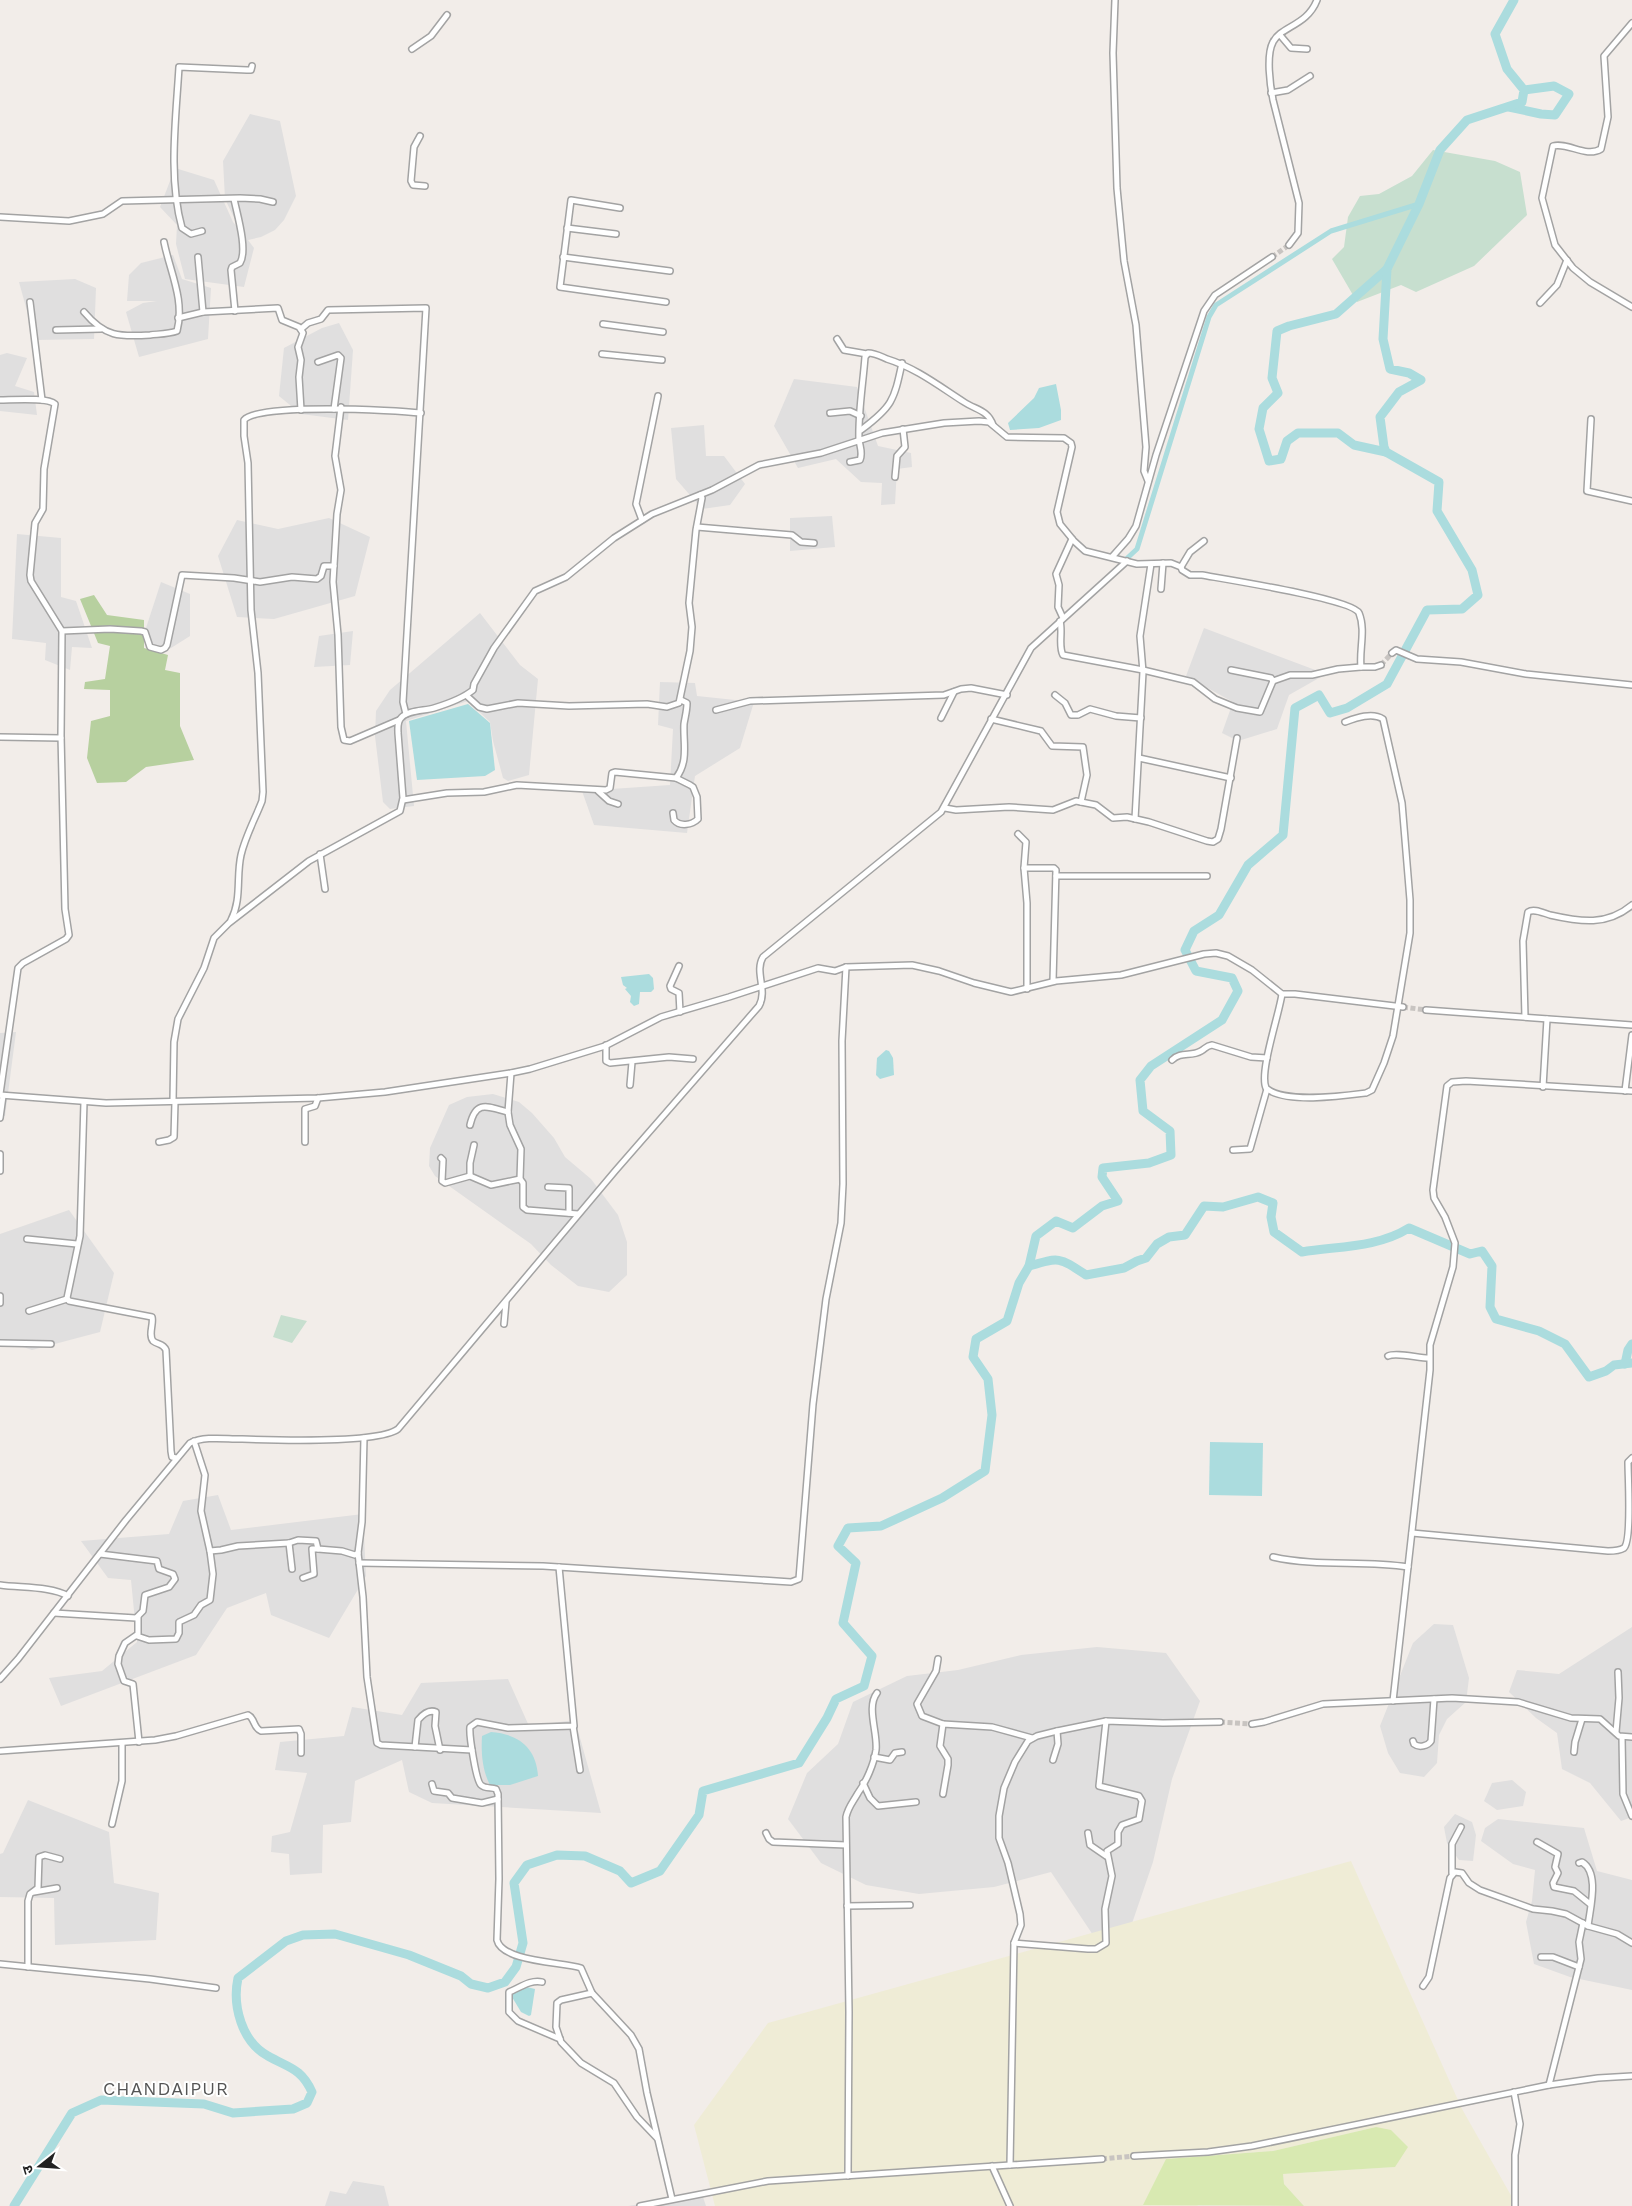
<svg xmlns="http://www.w3.org/2000/svg" width="1632" height="2206" font-family="'Work Sans','Noto Sans Devanagari',sans-serif">
<style>
.residential{fill:#e0dfdf}
.farmland{fill:#efecd6}
.grass{fill:#d8e9b1}
.forest{fill:#b7d09f}
.wetland{fill:#c7dfcf}
.water{fill:#abdcde}
.lines{fill:none;stroke-linecap:round;stroke-linejoin:round}
.canal{stroke:#abdcde;stroke-width:5}
.river{stroke:#abdcde;stroke-width:9}
.minor-tunnel{stroke:#c8c4c1;stroke-width:5;stroke-dasharray:5 2.5;stroke-linecap:butt}
.minor-casing{stroke:#a3a3a3;stroke-width:8}
.minor{stroke:#fff;stroke-width:5}
.labels{text-anchor:middle;dominant-baseline:central;stroke-width:4;stroke-linejoin:round;paint-order:stroke}
.quarter-label{font-size:18px;letter-spacing:1px;fill:#555;stroke:#fff}
</style>
<rect width="100%" height="100%" fill="#f2ede9"/>
<!-- residential -->
<g class="residential">
<polygon points="250,114 280,121 296,196 284,220 275,230 261,237 248,240 254,248 244,287 185,279 176,244 177,225 160,207 175,168 214,180 233,222 241,232 225,199 223,161"/>
<polygon points="173,255 182,279 211,288 208,339 139,357 126,312 143,303 157,301 127,301 129,275 141,263"/>
<polygon points="75,279 96,288 94,339 35,340 19,282"/>
<polygon points="339,323 353,350 348,420 301,414 279,396 284,348 322,328"/>
<polygon points="7,353 27,358 15,386 34,392 37,415 0,411 0,355"/>
<polygon points="794,379 857,387 878,446 911,453 912,467 897,469 895,504 881,505 882,483 861,482 836,459 798,468 774,426"/>
<polygon points="704,425 706,456 724,456 745,484 730,505 702,509 676,479 671,428"/>
<polygon points="832,516 835,547 790,551 790,518"/>
<polygon points="329,518 370,537 355,596 274,619 237,617 218,556 237,520 278,529"/>
<polygon points="17,534 61,538 61,597 76,601 92,648 72,647 70,670 45,660 46,643 12,639"/>
<polygon points="161,582 190,594 190,636 171,648 154,655 146,628"/>
<polygon points="480,613 520,665 538,679 529,775 508,781 503,778 493,741 490,722 468,701 406,721 414,806 390,809 383,802 375,736 376,711 390,690"/>
<polygon points="1204,628 1326,674 1289,695 1277,729 1238,741 1222,733 1233,702 1186,676"/>
<polygon points="353,631 350,665 314,667 319,636"/>
<polygon points="660,682 695,683 697,696 754,702 740,748 695,776 687,833 594,825 582,791 670,785 673,729 658,725"/>
<polygon points="16,1032 5,1116 0,1116 0,1033"/>
<polygon points="493,1094 519,1102 532,1113 554,1138 565,1157 591,1179 618,1215 627,1242 627,1275 609,1292 578,1286 551,1265 531,1244 435,1176 429,1166 430,1148 449,1105 467,1097"/>
<polygon points="69,1210 114,1273 100,1332 32,1350 0,1339 0,1234"/>
<polygon points="218,1495 231,1530 363,1514 366,1576 329,1638 271,1615 266,1593 227,1608 196,1655 61,1706 49,1678 102,1671 137,1642 131,1580 108,1578 81,1541 169,1534 183,1501"/>
<polygon points="1434,1624 1453,1625 1469,1678 1466,1702 1447,1719 1439,1735 1437,1763 1424,1777 1400,1773 1388,1753 1380,1726 1413,1643"/>
<polygon points="1632,1627 1632,1817 1621,1821 1590,1783 1562,1769 1557,1733 1536,1718 1509,1692 1517,1670 1559,1674"/>
<polygon points="1097,1647 1166,1653 1200,1701 1172,1779 1153,1862 1127,1938 1095,1938 1051,1872 994,1887 919,1894 866,1885 821,1863 788,1819 807,1773 838,1744 853,1702 907,1676 958,1670 1021,1655"/>
<polygon points="508,1679 529,1726 575,1720 601,1813 432,1803 409,1792 402,1760 355,1781 351,1822 323,1825 322,1873 290,1875 289,1854 271,1852 272,1836 290,1832 307,1773 275,1770 280,1742 344,1736 352,1707 402,1715 421,1683"/>
<polygon points="1512,1780 1526,1792 1523,1806 1497,1810 1484,1801 1492,1783"/>
<polygon points="28,1800 109,1832 114,1883 159,1893 156,1940 55,1945 54,1898 0,1897 0,1854 3,1853"/>
<polygon points="1455,1814 1472,1822 1476,1835 1473,1861 1459,1860 1447,1843 1444,1827"/>
<polygon points="1498,1819 1584,1828 1597,1871 1632,1880 1632,1990 1570,1977 1534,1964 1526,1922 1532,1901 1535,1870 1513,1864 1481,1841 1485,1828"/>
<polygon points="353,2181 384,2186 389,2206 325,2206 330,2191 346,2194"/>
<polygon points="702,2194 706,2206 628,2206"/>
</g>
<!-- farmland -->
<polygon class="farmland" points="1351,1861 1462,2109 1517,2206 1304,2206 1284,2184 1283,2174 1395,2167 1376,2127 1273,2151 1166,2159 1198,2206 715,2206 694,2125 768,2023"/>
<!-- grass -->
<polygon class="grass" points="1376,2127 1391,2130 1408,2147 1395,2167 1283,2174 1284,2184 1304,2206 1143,2205 1166,2159 1273,2151"/>
<!-- forest -->
<polygon class="forest" points="94,595 107,615 144,620 144,648 168,655 165,670 180,673 180,726 194,760 146,767 126,782 97,783 87,758 91,721 110,716 110,690 84,689 85,682 105,679 110,646 98,643 80,599"/>
<!-- wetland -->
<g class="wetland">
<polygon points="1433,150 1495,161 1520,172 1527,215 1474,266 1416,292 1401,285 1357,302 1332,259 1344,247 1348,217 1360,196 1379,194 1412,176"/>
<polygon points="281,1315 307,1321 292,1343 273,1337"/>
</g>
<!-- water -->
<g class="water">
<polygon points="1056,384 1061,410 1061,420 1039,428 1010,430 1008,423 1034,398 1039,388"/>
<polygon points="468,704 490,723 495,770 485,776 417,780 409,721"/>
<polygon points="649,974 653,978 654,989 651,992 640,992 639,1004 634,1006 630,1002 631,996 625,989 627,988 623,985 621,977"/>
<polygon points="886,1050 889,1051 893,1058 894,1075 880,1079 876,1075 877,1058"/>
<polygon points="1210,1442 1263,1443 1262,1496 1209,1495"/>
<path d="M491 1732C518 1734 536 1747 538 1776L510 1785H490C482 1770 481 1752 482 1736Z"/>
<polygon points="527,1987 535,1989 531,2015 529,2016 521,2012 512,1997 513,1994"/>
</g>
<g class="lines">
<!-- canal -->
<polyline class="canal" points="1123,562 1137,549 1209,317 1216,305 1331,231 1419,204"/>
<!-- river -->
<g class="river">
<polyline points="1509,107 1541,114 1555,115 1569,94 1554,86 1524,90"/>
<polyline points="1386,452 1354,445 1338,433 1298,433 1287,441 1281,459 1269,461 1259,429 1263,408 1278,393 1272,378 1277,331 1289,326 1336,314 1387,269"/>
<path d="M1029 1266C1060 1257 1059 1257 1086 1275L1124 1268 1137 1261 1146 1258 1157 1244 1169 1237 1185 1235 1204 1206 1223 1207 1258 1197 1273 1203 1271 1217 1274 1232 1302 1252C1338 1246 1377 1248 1409 1228L1470 1254 1482 1251 1492 1266 1490 1307 1496 1319 1539 1331 1565 1344 1589 1377 1606 1371 1614 1365 1632 1363"/>
<polyline points="1625,1364 1628,1350 1632,1344"/>
<path d="M14 2206 72 2113 101 2100 204 2104 233 2113 293 2109 307 2103 312 2092C301 2068 289 2068 268 2056 242 2042 232 2006 238 1978L286 1941 303 1935 335 1934 409 1955 461 1976 471 1984 488 1988 505 1982 516 1967 523 1943 514 1883 527 1865 557 1855 585 1856 620 1871 631 1883 660 1871 699 1815 703 1791 799 1763 827 1718 836 1699 864 1686 872 1656 843 1623 856 1563 838 1546 848 1528 881 1526 942 1498 985 1471 992 1415 988 1379 973 1357 976 1339 1007 1321 1019 1283 1029 1266 1036 1236 1056 1221 1073 1228 1102 1206 1118 1201 1102 1177 1103 1168 1149 1163 1171 1155 1170 1131 1143 1111 1140 1080 1151 1066 1222 1020 1238 991 1232 978 1196 971 1185 950 1194 931 1219 915 1248 865 1283 835 1295 708 1319 695 1330 713 1347 708 1387 684 1427 610 1462 609 1478 595 1472 570 1437 511 1439 482 1386 452 1384 447 1380 417 1399 392 1421 380 1409 373 1390 369 1383 339 1387 269 1419 204 1440 150 1467 120 1522 102 1524 90 1507 69 1495 34 1514 0"/>
</g>
<!-- minor-tunnel -->
<g class="minor-tunnel">
<polyline points="1272,257 1289,245"/>
<polyline points="1381,665 1392,653"/>
<polyline points="1403,1007 1426,1010"/>
<polyline points="1220,1722 1252,1724"/>
<polyline points="1102,2159 1134,2156"/>
</g>
<defs>
<g id="minor">
<polyline points="1115,0 1113,53 1117,188 1124,261 1136,325 1146,447 1144,471 1148,481"/>
<path d="M1632 23 1604 56 1608 117 1601 149C1586 158 1568 142 1553 146L1542 198 1555 245 1573 268 1590 282 1632 307"/>
<polyline points="1280,35 1291,48 1307,49"/>
<polyline points="412,49 431,36 447,15"/>
<polyline points="1271,93 1288,90 1310,76"/>
<polyline points="420,136 414,147 411,181 413,185 425,186"/>
<path d="M234 199C237 214 248 250 240 263L232 267 231 270 235 311"/>
<polyline points="620,208 571,200 560,287 666,302"/>
<polyline points="0,217 69,221 103,214 122,201 240,198 260,199 273,202"/>
<polyline points="567,228 616,234"/>
<path d="M202 231 191 234 182 228C168 178 176 118 179 67L247 70H251L252 66"/>
<path d="M1289 245 1298 233 1299 203 1273 100C1270 85 1266 55 1273 42 1281 26 1307 26 1317 0"/>
<polyline points="198,257 203,312"/>
<polyline points="563,257 670,271"/>
<polyline points="30,302 42,400"/>
<polyline points="1540,303 1557,285 1567,260"/>
<path d="M84 312C105 337 119 337 150 335 159 334 169 334 177 331 185 300 170 272 164 242"/>
<polyline points="178,318 203,312 278,308 282,320 299,327 303,333 298,347 301,360 299,377 301,410"/>
<polyline points="603,324 663,332"/>
<polyline points="301,329 308,323 321,319 328,310 426,308 403,702 406,714"/>
<polyline points="56,330 101,329"/>
<polyline points="837,339 844,350 867,354"/>
<polyline points="602,354 662,360"/>
<polyline points="318,362 338,355 341,358 334,409"/>
<path d="M0 400C12 400 48 397 55 404L44 469 43 509 35 523 30 575 31 581 62 631 61 735 65 909 69 935 66 939 23 963 18 968 0 1094"/>
<polyline points="341,407 335,456 341,490 337,514 333,582 338,635 341,727 344,740 350,741 399,720"/>
<polyline points="830,413 850,411 861,416"/>
<polyline points="1591,419 1587,491 1632,501"/>
<path d="M861 430C892 407 894 401 902 363"/>
<path d="M850 462 860 460C863 453 860 447 859 440 858 413 863 384 865 357L868 353C875 353 880 356 887 359 916 368 939 386 964 402 976 410 988 410 993 425"/>
<polyline points="895,477 897,456 905,447 903,429"/>
<polyline points="642,520 636,504 658,396"/>
<polyline points="697,527 792,535 801,542 814,543"/>
<polyline points="1112,557 1128,539 1136,526 1156,455 1204,311 1215,295 1272,257"/>
<polyline points="1181,567 1190,552 1204,541"/>
<polyline points="1161,589 1163,563"/>
<polyline points="1063,618 1058,607 1059,585 1056,574 1072,539"/>
<path d="M1060 621C1063 632 1058 646 1063 655L1143 670 1193 682 1215 699 1237 708 1260 712 1273 681"/>
<polyline points="62,631 110,629 141,631 145,632 150,647 161,650 165,648 167,645 182,575 234,578 260,582 292,577 317,579 321,576 324,566 334,566"/>
<polyline points="1392,653 1396,650 1417,659 1461,662 1526,674 1632,685"/>
<polyline points="1231,670 1271,678 1273,681 1290,675 1312,675 1338,669 1361,667"/>
<polyline points="1055,695 1065,703 1071,715 1078,715 1090,709 1116,716 1141,718"/>
<polyline points="467,696 479,707 487,709 518,703 569,706 647,704 667,707 679,703 690,651 692,627 689,603 696,530 702,498 700,495"/>
<polyline points="716,710 750,701 944,695 961,689 971,688 1007,695"/>
<polyline points="941,718 954,692"/>
<polyline points="991,719 1041,731 1052,746 1083,747 1087,775 1081,802"/>
<polyline points="0,737 61,738"/>
<polyline points="1139,758 1231,778"/>
<path d="M676 778C689 761 683 743 684 724 685 717 687 711 687 703L681 700"/>
<polyline points="598,791 609,801 618,804"/>
<path d="M403 800 447 793 484 792 517 785 606 790 610 788 612 773 615 772 676 778 690 785 693 787 697 797 698 819C692 825 680 827 674 820L673 813"/>
<polyline points="945,808 956,810 1009,807 1053,810 1076,801 1096,805 1113,818 1127,817 1149,822 1207,841 1213,842 1218,839 1221,829 1237,738"/>
<polyline points="1135,819 1143,672 1140,636 1151,564"/>
<polyline points="1018,834 1026,842 1024,868 1027,903 1027,989"/>
<polyline points="320,854 325,889"/>
<polyline points="1024,868 1054,868 1056,870 1053,981"/>
<polyline points="1056,876 1207,876"/>
<path d="M231 920C242 899 236 877 241 855 245 837 255 819 262 801L263 792 258 673 251 610 248 463 244 436V420C258 403 394 410 421 413"/>
<polyline points="679,966 670,986 671,989 679,993 680,1012"/>
<path d="M1282 994C1279 1015 1259 1072 1266 1088 1284 1104 1343 1096 1366 1093L1372 1090 1384 1063 1393 1036 1410 933V900L1402 803 1383 719C1372 712 1356 718 1345 722"/>
<polyline points="1426,1010 1632,1025"/>
<path d="M1525 1017 1523 941 1528 912C1534 908 1543 913 1550 915 1581 922 1607 926 1632 905"/>
<polyline points="606,1045 606,1061 610,1063 669,1057 693,1059"/>
<path d="M1172 1060C1181 1051 1191 1057 1201 1051 1206 1048 1206 1046 1212 1045L1251 1057 1267 1058"/>
<polyline points="511,1073 508,1112 510,1125 521,1149 520,1179 523,1183 523,1207 527,1210 578,1214"/>
<polyline points="630,1085 632,1062"/>
<polyline points="1543,1087 1547,1019"/>
<polyline points="1625,1091 1632,1035"/>
<polyline points="0,1095 106,1103 318,1098 385,1092 511,1073 530,1069 605,1046 661,1017 729,997 818,968 835,971 846,967 912,965 939,971 974,983 1011,992 1056,981 1121,975 1204,954 1216,953 1228,956 1252,970 1282,994 1295,994 1403,1007"/>
<path d="M173 1101 174 1042 178 1019 204 968 214 938 229 923 309 861 400 811 403 798 398 733C398 728 397 722 401 718 408 710 424 711 434 708 447 704 462 699 473 690L474 684 494 648 535 591 566 577 614 538 652 514 712 490 759 465 821 453 882 433 944 423 979 421 989 422 1007 437 1064 438 1071 443 1072 447 1057 512 1060 524 1074 541 1085 551 1137 564 1171 563 1181 567 1182 570 1190 575H1202C1224 579 1352 599 1359 613 1366 630 1359 650 1361 667H1375L1381 665"/>
<path d="M84 1102 80 1236 67 1298 69 1301 152 1317C154 1323 148 1335 153 1341 158 1345 163 1343 166 1350L171 1451 172 1457 176 1458"/>
<polyline points="0,1118 3,1096"/>
<path d="M470 1125C476 1099 488 1107 508 1112"/>
<polyline points="159,1142 169,1140 174,1137 175,1102"/>
<polyline points="305,1142 305,1109 315,1106 318,1098"/>
<polyline points="1233,1150 1250,1149 1267,1089"/>
<polyline points="0,1154 0,1171"/>
<polyline points="441,1158 443,1160 442,1181 445,1183 470,1176 491,1185 520,1179"/>
<polyline points="470,1176 470,1163 474,1145"/>
<polyline points="548,1187 569,1188 569,1213"/>
<polyline points="27,1239 77,1244"/>
<polyline points="0,1296 0,1303"/>
<polyline points="29,1311 67,1299"/>
<polyline points="504,1324 506,1302"/>
<polyline points="0,1343 51,1344"/>
<path d="M1388 1356C1396 1352 1418 1358 1429 1358"/>
<polyline points="364,1438 362,1522 358,1553 363,1597 367,1677 377,1743 381,1745 472,1750"/>
<polyline points="194,1441 205,1475 201,1511 210,1551 221,1550 238,1546 289,1543 298,1540 316,1541 318,1549 342,1551 355,1555 358,1553"/>
<path d="M1412 1533 1608 1551C1613 1551 1619 1551 1624 1548 1632 1540 1628 1477 1628 1462L1632 1458"/>
<polyline points="289,1543 292,1569"/>
<path d="M1273 1557C1317 1567 1364 1560 1408 1567"/>
<polyline points="359,1563 543,1566 791,1582 799,1579 813,1404 826,1299 841,1223 843,1184 842,1041 846,967"/>
<path d="M559 1567 574 1726 508 1728 477 1722 470 1727C469 1735 476 1781 481 1785 485 1789 491 1787 496 1789L498 1794 499 1879 497 1940C502 1962 563 1962 581 1968L592 1993 631 2035 639 2049 647 2093 672 2199"/>
<polyline points="303,1578 314,1574 312,1549 318,1549"/>
<path d="M0 1585C20 1588 51 1586 68 1596"/>
<polyline points="54,1613 136,1618 143,1611 145,1595 169,1587 175,1579 173,1574 159,1569 157,1561 100,1554"/>
<polyline points="138,1617 138,1634 125,1643 119,1656 118,1664 124,1681 133,1684 139,1742"/>
<polyline points="137,1636 149,1640 176,1639 179,1633 179,1622 194,1615 201,1605 210,1600 213,1574 210,1551"/>
<polyline points="938,1659 936,1671 917,1704 922,1716 943,1724"/>
<path d="M0 1679 18 1659 126 1520 190 1443C205 1436 224 1439 240 1439 270 1440 378 1444 398 1429L616 1170 759 1006C768 990 754 972 763 957L941 812 1031 648 1127 561"/>
<polyline points="1393,1701 1430,1370 1430,1345 1453,1267 1455,1243 1445,1217 1434,1198 1433,1190 1447,1086 1452,1082 1466,1081 1632,1091"/>
<polyline points="1252,1724 1264,1722 1323,1704 1452,1698 1518,1702 1571,1718 1600,1719 1619,1736 1632,1737"/>
<polyline points="573,1726 580,1770"/>
<polyline points="1616,1732 1619,1698 1618,1672"/>
<polyline points="1622,1737 1623,1794 1632,1816"/>
<path d="M1413 1741 1414 1744C1419 1748 1428 1746 1431 1741L1434 1699"/>
<path d="M415 1747 418 1720C423 1714 429 1709 436 1712L435 1726 440 1750"/>
<path d="M0 1751 155 1740 176 1736 248 1715C255 1718 253 1728 261 1731L299 1729 301 1734V1753"/>
<polyline points="1574,1752 1575,1742 1582,1719"/>
<polyline points="874,1757 890,1760 895,1753 902,1752"/>
<polyline points="1053,1760 1058,1744 1057,1731"/>
<polyline points="863,1783 870,1798 878,1806 916,1802"/>
<polyline points="432,1784 434,1791 448,1793 452,1798 482,1803 498,1799"/>
<polyline points="943,1794 948,1765 948,1759 940,1746 943,1724 992,1727 1032,1738"/>
<polyline points="112,1824 122,1781 122,1743"/>
<polyline points="766,1833 769,1839 773,1842 846,1845"/>
<polyline points="1088,1833 1090,1845 1106,1856"/>
<polyline points="1537,1842 1558,1854 1555,1867 1558,1873 1553,1883 1554,1887 1574,1891 1590,1904"/>
<path d="M1579 1863 1582 1862C1600 1873 1590 1908 1588 1926"/>
<polyline points="1452,1873 1452,1844 1461,1827"/>
<polyline points="34,1892 57,1888"/>
<polyline points="847,1906 910,1905"/>
<polyline points="1014,1943 1088,1949 1096,1949 1106,1943 1105,1909 1112,1876 1107,1851 1118,1844 1118,1832 1122,1825 1139,1819 1142,1801 1139,1796 1099,1786 1106,1721"/>
<polyline points="1541,1957 1553,1957 1579,1967"/>
<polyline points="0,1964 150,1979 216,1988"/>
<polyline points="28,1967 28,1901 30,1894 38,1888 39,1857 45,1855 60,1859"/>
<path d="M542 1982C531 1979 519 1988 509 1992V2012L518 2021 560 2039"/>
<polyline points="1423,1986 1429,1977 1450,1878 1455,1872 1462,1873 1469,1883 1480,1890 1533,1909 1552,1911 1566,1914 1588,1926 1617,1934 1632,1943"/>
<polyline points="592,1993 561,2000 557,2003 556,2027 561,2042 581,2063 614,2083 637,2117 657,2138"/>
<polyline points="1549,2085 1581,1959 1579,1942 1583,1923"/>
<polyline points="1514,2092 1520,2124 1515,2155 1515,2206"/>
<polyline points="1134,2156 1208,2152 1252,2146 1549,2085 1598,2078 1632,2076"/>
<polyline points="1010,2165 1014,1943 1021,1925 1020,1914 1008,1863 999,1838 999,1816 1004,1788 1015,1762 1028,1741 1037,1736 1057,1731 1106,1721 1163,1723 1220,1722"/>
<polyline points="992,2166 1010,2206"/>
<path d="M848 2176 849 2012 846 1817C848 1807 853 1802 858 1793 866 1782 874 1764 876 1750 878 1733 866 1707 877 1693"/>
<polyline points="640,2206 768,2181 1102,2159"/>
</g>
</defs>
<!-- minor casing -->
<use href="#minor" class="minor-casing"/>
<!-- minor -->
<use href="#minor" class="minor"/>
</g>
<g class="labels">
<!-- quarter labels -->
<g class="quarter-label">
<text x="166" y="2088">CHANDAIPUR</text>
</g>
</g>
<!-- north arrow -->
<g transform="translate(40 2166) rotate(253)" stroke="#ffffff" stroke-width="4" paint-order="stroke">
<path d="M0-4L9 19L0 12L-9 19Z" fill="#222222"/>
<text y="-8" font-size="14" font-weight="bold" text-anchor="middle" fill="#222222">उ</text>
</g>
</svg>
